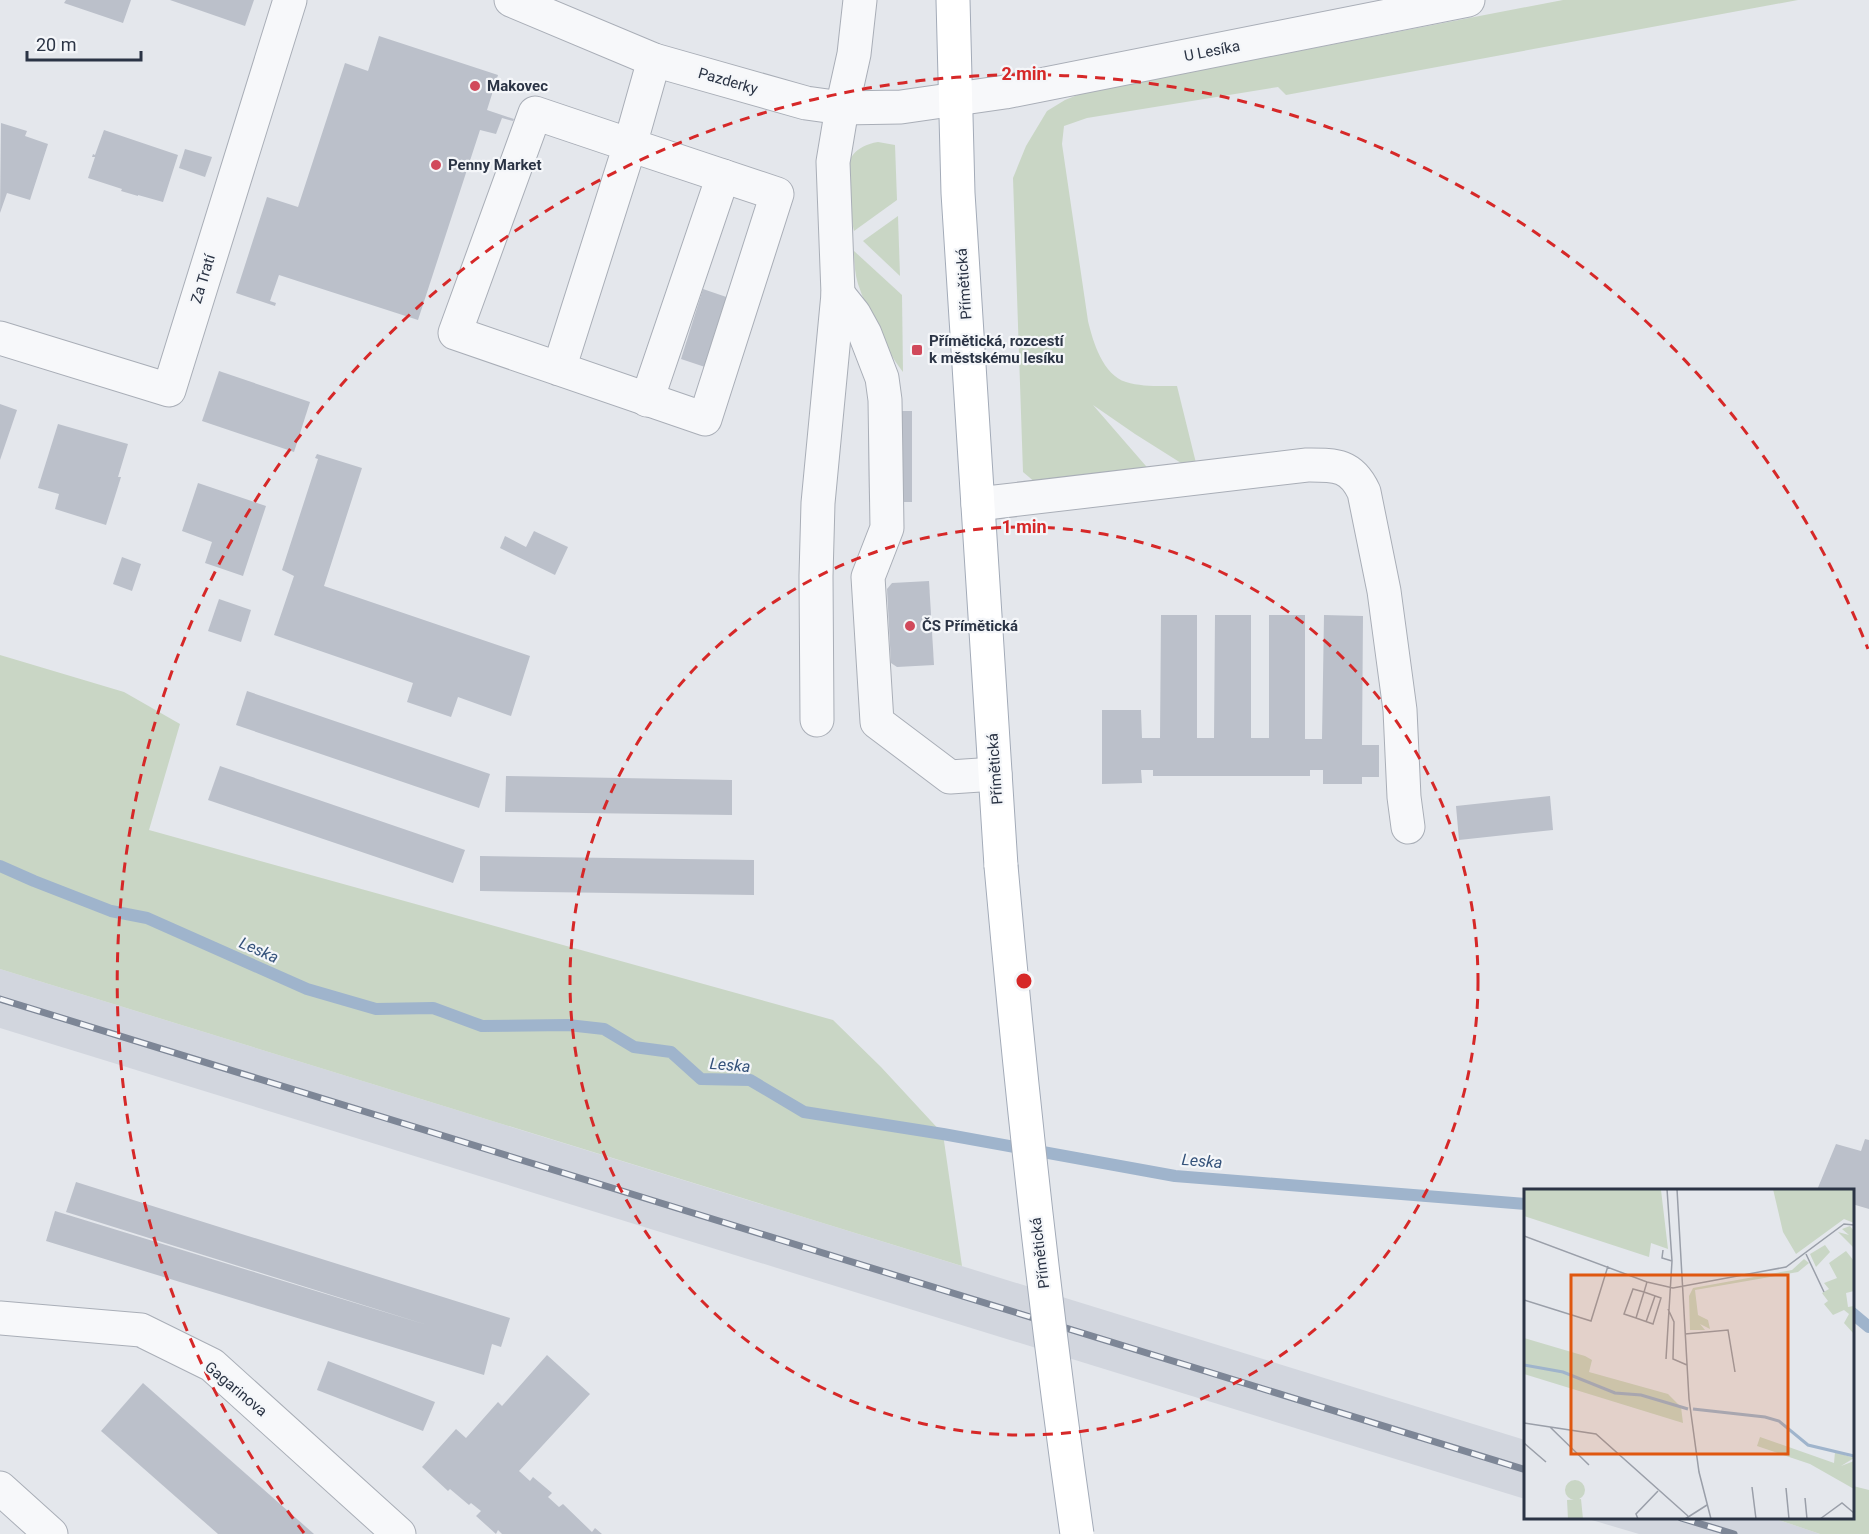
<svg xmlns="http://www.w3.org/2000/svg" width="1869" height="1534" font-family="Roboto,sans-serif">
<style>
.built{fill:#d2d6de}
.green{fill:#c9d6c5}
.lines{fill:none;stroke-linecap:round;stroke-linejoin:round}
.stream{stroke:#9fb4cc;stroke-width:12}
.building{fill:#bbc0ca}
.minor-casing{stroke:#a9aeb7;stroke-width:35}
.major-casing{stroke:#a3abb8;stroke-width:35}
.minor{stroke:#f7f8fa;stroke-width:33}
.major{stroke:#fff;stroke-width:33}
.rail-casing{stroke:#7d8696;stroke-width:7}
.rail{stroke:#f4f6f9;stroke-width:4.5;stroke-dasharray:14;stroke-linecap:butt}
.major-bridge-casing{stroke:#a3abb8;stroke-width:35;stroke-linecap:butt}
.major-bridge{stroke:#fff;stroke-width:33}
.ring{fill:none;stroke:#d62828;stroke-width:3;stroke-dasharray:10 8}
.poi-dot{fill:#d1495b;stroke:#f4f6f9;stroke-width:2}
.labels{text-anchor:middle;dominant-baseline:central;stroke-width:4.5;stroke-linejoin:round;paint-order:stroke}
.street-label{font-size:15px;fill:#2b3445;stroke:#f4f6f9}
.poi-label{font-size:15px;font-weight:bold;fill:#2b3445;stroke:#f4f6f9;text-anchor:start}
.water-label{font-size:16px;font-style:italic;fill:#34527a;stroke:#f4f6f9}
.inset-river{fill:none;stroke:#9fb4cc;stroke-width:3}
.inset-road{fill:none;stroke:#9a9fa9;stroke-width:1.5}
.view{fill:#df570f;fill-opacity:0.15;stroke:#df570f;stroke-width:3}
.inset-edge{fill:none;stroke:#2b3445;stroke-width:3}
.centre{fill:#d62828;stroke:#f4f6f9;stroke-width:3}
.ring-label{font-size:18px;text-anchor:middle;font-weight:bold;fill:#d62828;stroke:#f4f6f9;stroke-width:4.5;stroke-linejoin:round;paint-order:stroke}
</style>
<rect width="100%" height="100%" fill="#e4e7ec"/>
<!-- built -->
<g class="built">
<polygon points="0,969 1525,1440 1525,1499 0,1028"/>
<polygon points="1585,1518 1773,1518 1820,1534 1639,1534"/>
</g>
<!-- green -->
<g class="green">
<path d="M1563 0H1798L1286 95 1278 87 1087 118 1064 126 1062 144 1088 321C1093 342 1103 375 1126 382 1142 387 1161 386 1177 386L1196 463H1181L1135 434 1093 405 1152 473 1036 483 1023 472 1013 178 1026 146 1047 111 1065 100 1085 92Z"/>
<path d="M878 142 895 145 897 200 854 231C849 197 830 150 878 142Z"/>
<polygon points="898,216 900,276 863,241"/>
<path d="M854 251 902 295 903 372C886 351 867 310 858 284 855 274 854 262 854 251Z"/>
<polygon points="0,655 124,692 180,724 149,830 833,1020 881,1067 943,1134 962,1266 0,969"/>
<polygon points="1853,1486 1869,1490 1869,1534 1820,1534 1773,1518 1852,1518"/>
</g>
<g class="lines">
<!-- stream -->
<g class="stream">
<polyline points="0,866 34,881 111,911 147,918 307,989 376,1009 433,1008 482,1026 568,1025 604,1029 634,1047 671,1052 701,1079 750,1080 804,1112 943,1134 1175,1176 1526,1204"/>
<polyline points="1852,1313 1869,1327"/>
</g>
</g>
<!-- building -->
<g class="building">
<polygon points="66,0 131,0 123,23 64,3"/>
<polygon points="170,0 254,0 245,26"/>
<polygon points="379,36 498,75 487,110 514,119 513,121 502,118 496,134 480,130 418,320 279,275 270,301 276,303 275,306 236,293 267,197 298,207 345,63 368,71"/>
<polygon points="1,123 27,131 25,136 48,144 30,200 7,193 0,213"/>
<polygon points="104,130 178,155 163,202 138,195 138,196 121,191 122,189 88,178 95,157 92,157 93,154 95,155"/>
<polygon points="185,149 212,157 205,177 179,168"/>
<polygon points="703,289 738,301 717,371 681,359"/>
<polygon points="219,371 310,402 294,452 202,421"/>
<polygon points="0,404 17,410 0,460"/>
<polygon points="868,411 912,411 912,502 869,502"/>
<polygon points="58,424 128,444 118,477 121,477 106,525 55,509 59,494 38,488"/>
<polygon points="317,454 362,468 324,586 530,656 511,716 458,697 451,717 407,702 413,683 274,635 294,576 282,570 318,459 315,458"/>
<polygon points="198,483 266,506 243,576 205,563 212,542 182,531"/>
<polygon points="534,531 568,547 555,575 500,548 505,536 526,547"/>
<polygon points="122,557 141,564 132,591 113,584"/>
<polygon points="929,581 934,665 897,667 891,663 887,589 892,583"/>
<polygon points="219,599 251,610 241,642 208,631"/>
<polygon points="1161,615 1197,615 1197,738 1214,738 1215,615 1251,615 1251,738 1269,738 1269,615 1305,615 1305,739 1322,739 1324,615 1363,616 1362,745 1379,745 1379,777 1362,777 1362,784 1323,784 1323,770 1310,770 1310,776 1153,776 1153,770 1141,770 1142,783 1102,784 1102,710 1141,710 1142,738 1160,738"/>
<polygon points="247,691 490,774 479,808 236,725"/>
<polygon points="220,766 465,850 453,883 208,800"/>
<polygon points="506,776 732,780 732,815 505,812"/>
<polygon points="1550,796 1553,830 1459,840 1456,806"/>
<polygon points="480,856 754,860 754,895 480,891"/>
<polygon points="1865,1139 1869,1140 1869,1209 1852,1204 1852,1190 1817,1190 1836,1144 1861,1151"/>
<polygon points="76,1182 510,1318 501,1347 492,1344 484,1375 46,1241 55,1211 427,1325 66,1212"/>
<polygon points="547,1355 590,1394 519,1471 530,1481 533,1477 552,1493 548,1497 559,1507 563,1504 592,1532 595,1528 602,1534 502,1534 498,1530 496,1534 476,1516 481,1511 471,1503 469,1505 450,1489 448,1491 422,1467 456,1429 466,1438 498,1402 502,1406"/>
<polygon points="328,1361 435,1402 423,1431 317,1390"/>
<polygon points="143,1383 314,1534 218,1534 101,1431"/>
</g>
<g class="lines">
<defs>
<g id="minor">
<polyline points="511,0 654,60 806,103 842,108 901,107 1005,92 1468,0"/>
<polyline points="838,294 854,314 865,334 882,378 885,400 887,528 868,577 877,722 950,777 995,774"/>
<polyline points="0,338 169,390 290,0"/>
<polyline points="559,369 630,145 535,113 455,333 705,419 777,194 630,145 654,60"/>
<polyline points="647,400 723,176"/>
<path d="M978 504 1307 465C1335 465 1351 464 1364 492L1384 591 1400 710 1404 797 1408 827"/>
<polyline points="817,720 816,576 818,503 838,294 833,162 842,108 854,54 860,0"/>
<polyline points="0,1318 141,1330 212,1365 399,1534"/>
<polyline points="0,1488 51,1534"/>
</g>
<polyline id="major" points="953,0 958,193 1001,866"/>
</defs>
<!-- minor casing -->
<use href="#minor" class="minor-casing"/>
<!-- major casing -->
<use href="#major" class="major-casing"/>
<!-- minor -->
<use href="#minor" class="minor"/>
<!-- major -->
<use href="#major" class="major"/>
<defs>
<g id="rail">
<polyline points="0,999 1526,1470"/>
<polyline points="1681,1518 1734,1534"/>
</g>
</defs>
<!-- rail casing -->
<use href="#rail" class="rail-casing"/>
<!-- rail -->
<use href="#rail" class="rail"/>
<defs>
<path id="major-bridge" d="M1001 866C1021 1090 1045 1312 1077 1534"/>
</defs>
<!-- major-bridge casing -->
<use href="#major-bridge" class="major-bridge-casing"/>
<!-- major-bridge -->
<use href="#major-bridge" class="major-bridge"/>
</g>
<!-- distance rings -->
<g class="ring">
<circle cx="1024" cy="981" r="454"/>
<path d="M304 1533A907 907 0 1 1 1868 649"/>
</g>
<!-- markers -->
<g class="poi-dot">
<circle cx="475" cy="86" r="6"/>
<circle cx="436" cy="165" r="6"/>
<rect x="911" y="344" width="12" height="12" rx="3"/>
<circle cx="910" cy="626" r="6"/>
</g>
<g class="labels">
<!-- street labels -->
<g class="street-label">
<text transform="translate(1212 51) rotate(-11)">U Lesíka</text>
<text transform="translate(728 81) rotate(16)">Pazderky</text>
<text transform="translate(203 279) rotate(-73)">Za Tratí</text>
<text transform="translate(964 284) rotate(-94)">Přímětická</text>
<text transform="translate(995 769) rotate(-94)">Přímětická</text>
<text transform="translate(1040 1253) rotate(-97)">Přímětická</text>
<text transform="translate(236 1389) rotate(40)">Gagarinova</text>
</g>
<!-- poi labels -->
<g class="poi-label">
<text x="487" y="86">Makovec</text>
<text x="448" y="165">Penny Market</text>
<text x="929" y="341">Přímětická, rozcestí<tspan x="929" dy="17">k městskému lesíku</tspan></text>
<text x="922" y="626">ČS Přímětická</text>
</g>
<!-- water labels -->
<g class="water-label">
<text transform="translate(259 950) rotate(24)">Leska</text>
<text transform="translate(730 1065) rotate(5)">Leska</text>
<text transform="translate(1202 1161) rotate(5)">Leska</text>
</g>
</g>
<!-- overview -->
<g transform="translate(1524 1189)">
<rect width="330" height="330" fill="#e4e7ec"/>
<path d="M0 0 137 1 144 60 127 54 125 68 0 27ZM249 0H330V34L320 30 272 65 259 43ZM326 37 330 42V59L314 43 325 46 318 40ZM301 56 306 63 292 78 286 65ZM322 62 330 72V102L322 104 324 118 330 117V145L320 134 325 125 320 121 309 126 300 115 304 112 298 104 305 100 300 94 313 89 305 74ZM280 70 285 74 274 83 171 101 174 126 184 131 186 140 176 135 181 141H166L165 107 169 99 268 81ZM0 149 61 167 68 171 65 183 144 205 157 218 159 234 0 185ZM236 248 310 274 311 263 330 269 317 277 330 272V300L286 275 233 257ZM41 301a10 10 0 1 1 20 0a10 10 0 1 1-20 0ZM57 310 59 330H44L43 311Z" fill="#c9d6c5"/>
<path class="inset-river" d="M0 176 39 183 91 204 117 206 164 220M169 220 241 228 255 232 284 256 330 267"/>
<path class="inset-road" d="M153 0 165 210 175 283 187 330M0 47 123 93 149 99 262 78 320 35 330 36M139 61 138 69 148 72M282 65 300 103M0 111 67 132 84 77M144 120 150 133 149 170 163 176M112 129 120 103 109 100 100 125 112 129 129 135 137 109 120 103 123 93M122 133 131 107M161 145 204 141 211 183M142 170 148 72 143 0M0 234 72 245 164 327M26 238 65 276M0 254 22 273M228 298 232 330M262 299 265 330M281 309 283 330M114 330 112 325 134 302M161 330 183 316M296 330 318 314 330 324"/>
<path class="view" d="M47 86H264V265H47Z"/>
<rect width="330" height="330" class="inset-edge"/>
</g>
<circle cx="1024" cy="981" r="9" class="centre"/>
<g class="ring-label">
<text x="1024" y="80">2 min</text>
<text x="1024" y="533">1 min</text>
</g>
<!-- scale -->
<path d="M27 51v9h114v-9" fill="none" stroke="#2b3445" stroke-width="3"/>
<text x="36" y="51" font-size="18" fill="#2b3445" stroke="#f4f6f9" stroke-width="4.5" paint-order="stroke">20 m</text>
</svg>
